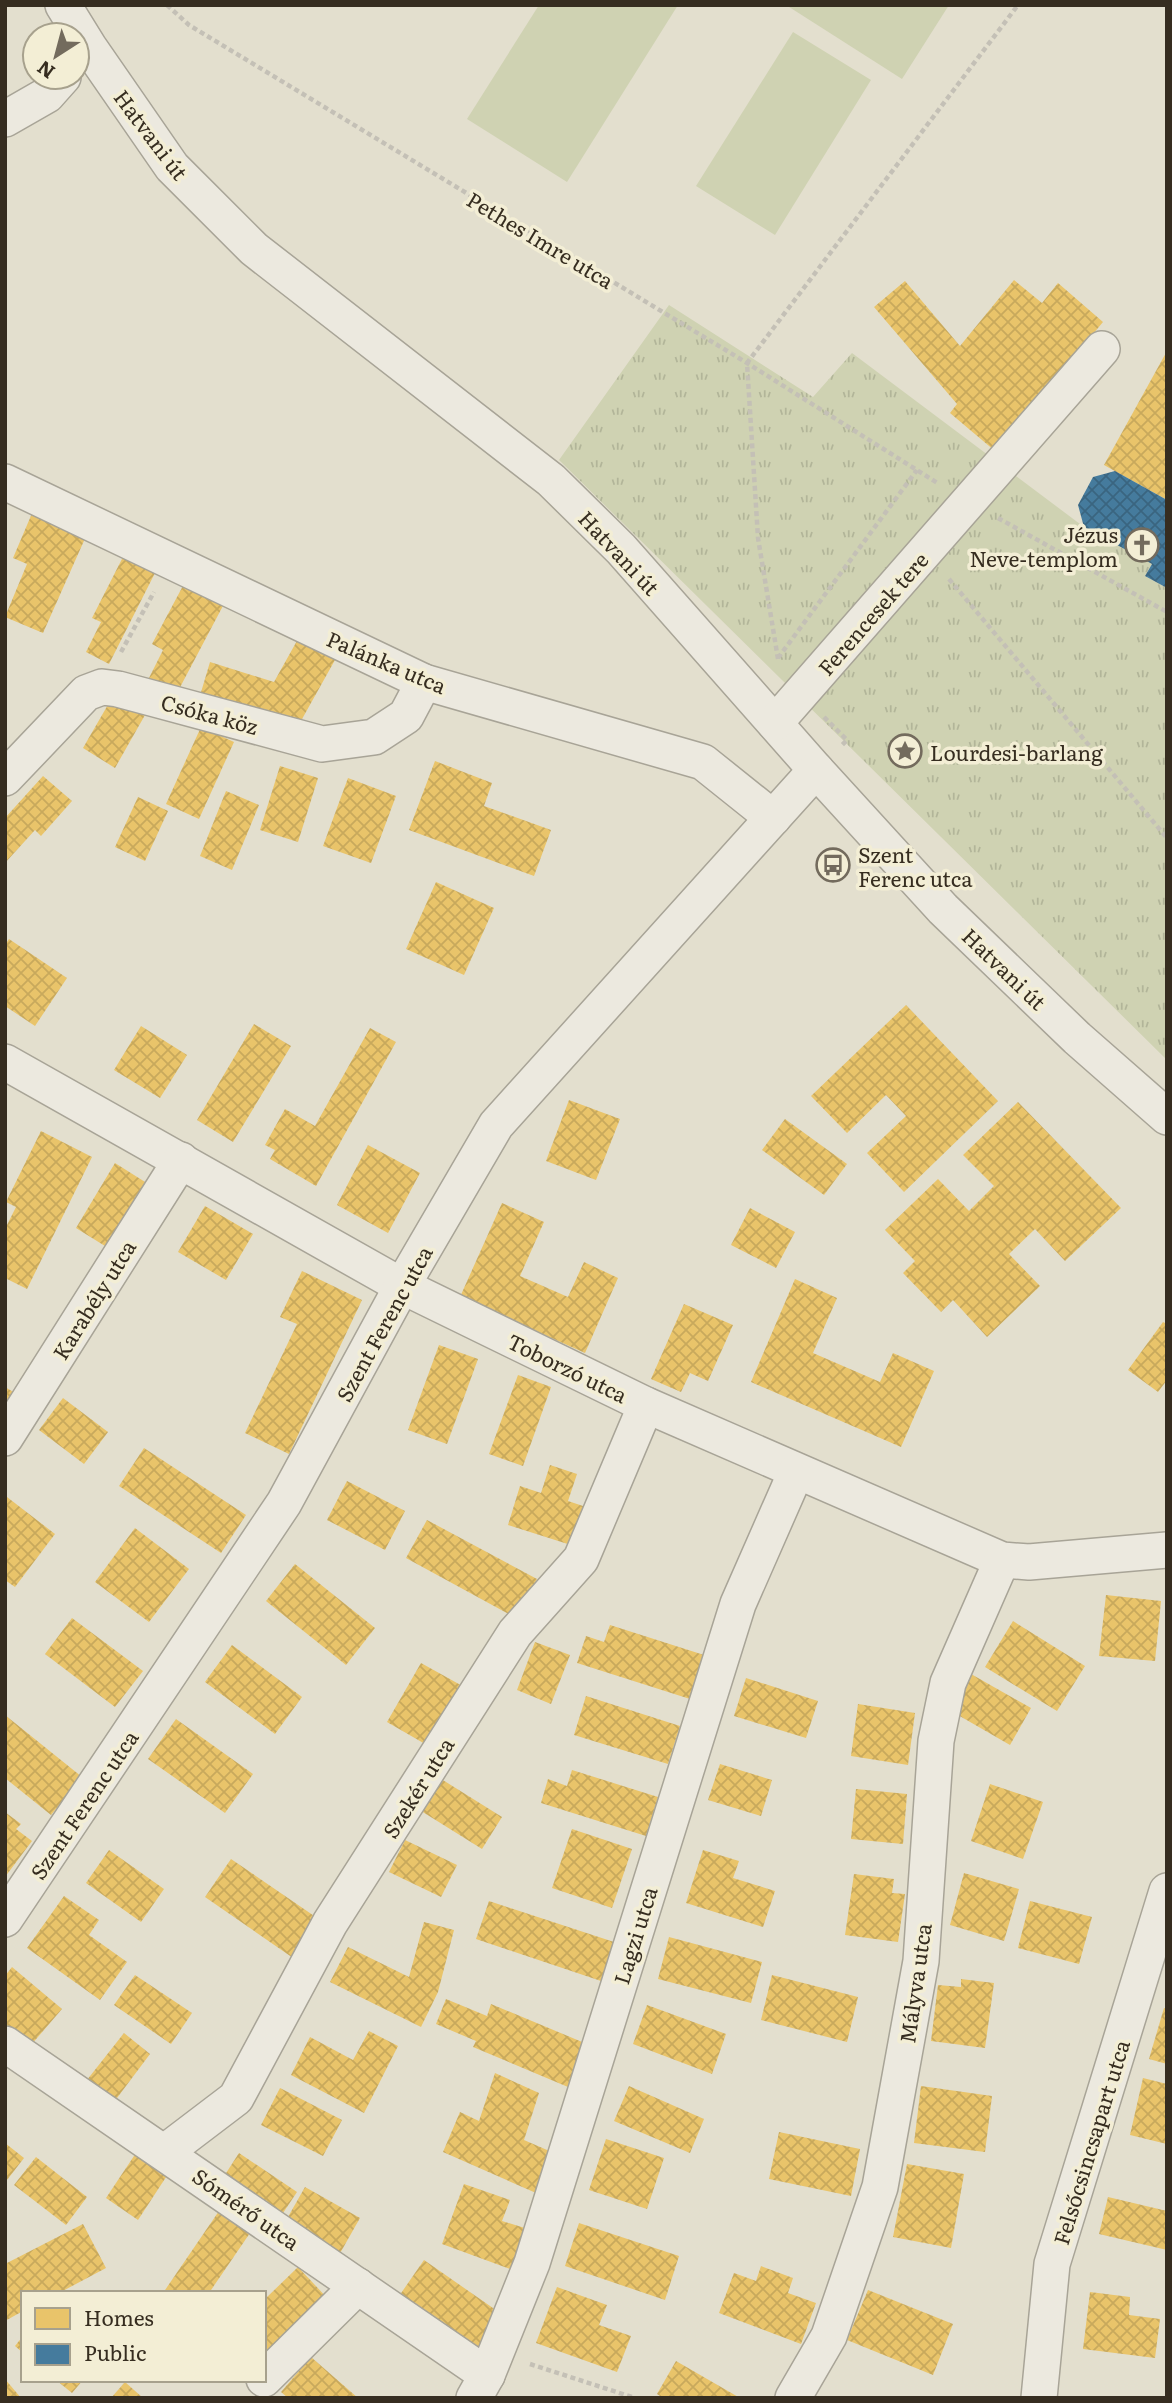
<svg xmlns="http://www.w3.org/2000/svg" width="1172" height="2403" font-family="Literata,serif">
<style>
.grass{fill:url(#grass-tufts)}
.pitch{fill:#cfd2b2}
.homes{fill:url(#homes-cross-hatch)}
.public{fill:url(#public-cross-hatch)}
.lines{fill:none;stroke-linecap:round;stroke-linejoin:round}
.street-casing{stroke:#a8a497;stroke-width:38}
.path{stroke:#c4c0b6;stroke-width:4.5;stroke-dasharray:5 3.5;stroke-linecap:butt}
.street{stroke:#ece9df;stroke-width:35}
.labels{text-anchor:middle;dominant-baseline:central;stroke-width:7;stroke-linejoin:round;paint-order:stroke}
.street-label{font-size:21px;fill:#362d20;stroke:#f3eed5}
.poi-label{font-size:21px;fill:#362d20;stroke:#f3eed5;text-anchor:start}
</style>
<defs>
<pattern id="grass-tufts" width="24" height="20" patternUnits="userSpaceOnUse" patternTransform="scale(1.75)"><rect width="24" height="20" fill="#cfd2b2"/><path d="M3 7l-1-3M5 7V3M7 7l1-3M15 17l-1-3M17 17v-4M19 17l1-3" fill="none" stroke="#b2b599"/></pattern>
<pattern id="homes-cross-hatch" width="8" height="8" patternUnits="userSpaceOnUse" patternTransform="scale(1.75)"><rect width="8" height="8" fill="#e9c46a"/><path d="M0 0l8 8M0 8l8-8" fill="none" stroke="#c8a95c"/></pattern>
<pattern id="public-cross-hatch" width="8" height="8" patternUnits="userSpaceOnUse" patternTransform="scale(1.75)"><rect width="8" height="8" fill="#457b9d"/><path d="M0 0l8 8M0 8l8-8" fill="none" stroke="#3a6580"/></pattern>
</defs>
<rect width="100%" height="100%" fill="#e3dfce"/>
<!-- grass -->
<polygon class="grass" points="669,305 813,397 852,353 1084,527 1152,564 1145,576 1167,588 1167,1060 559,460"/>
<!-- pitch -->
<g class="pitch">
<polygon points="539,5 678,5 567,182 467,119"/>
<polygon points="786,5 949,5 902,79"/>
<polygon points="793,32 871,80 775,235 696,186"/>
</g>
<!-- homes -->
<g class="homes">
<polygon points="1014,280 1042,303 1058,283 1103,322 995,451 950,413 957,404 874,307 905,281 960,346"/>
<polygon points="1167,351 1167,500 1104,465"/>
<polygon points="33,511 87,534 43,633 5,617 27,564 13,558"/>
<polygon points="124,555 156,571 109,664 86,652 101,622 92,618"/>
<polygon points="185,582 225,602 177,693 149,678 163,650 152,644"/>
<polygon points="298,639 335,660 297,728 199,699 210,662 274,682"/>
<polygon points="113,696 145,715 115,768 83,748"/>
<polygon points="201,727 234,742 199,819 166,804"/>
<polygon points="435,761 492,783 484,806 551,830 534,876 409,830"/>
<polygon points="280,766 318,778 298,842 260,830"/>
<polygon points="43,776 72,801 41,836 35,830 5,863 5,818"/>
<polygon points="348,778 396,796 371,863 323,846"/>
<polygon points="226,791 259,805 232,870 200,856"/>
<polygon points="138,797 168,811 145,861 115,847"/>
<polygon points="436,882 494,908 464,975 406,949"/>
<polygon points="9,939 67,978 35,1026 5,1006 5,945"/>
<polygon points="906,1005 998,1101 904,1192 867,1153 906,1116 886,1095 847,1133 811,1096"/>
<polygon points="254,1024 291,1046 233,1142 197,1120"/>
<polygon points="141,1026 187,1055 160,1098 114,1070"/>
<polygon points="370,1028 396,1042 316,1186 270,1159 275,1150 265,1145 285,1109 315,1126"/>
<polygon points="569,1100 620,1119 596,1180 546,1161"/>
<polygon points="1018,1102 1121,1208 1065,1261 1035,1229 1009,1254 1040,1286 987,1337 953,1300 941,1312 903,1273 915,1261 885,1230 938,1179 969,1211 994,1186 963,1155"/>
<polygon points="785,1119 847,1164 824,1195 762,1150"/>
<polygon points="41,1131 92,1157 27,1289 5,1278 5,1229 16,1207 6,1202"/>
<polygon points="368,1145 420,1173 388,1233 337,1205"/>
<polygon points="115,1163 153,1187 113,1251 76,1228"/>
<polygon points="502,1203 544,1222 520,1276 568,1297 584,1262 618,1278 585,1353 460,1297"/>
<polygon points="205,1206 253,1234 226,1280 178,1252"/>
<polygon points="750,1208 795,1232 776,1268 731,1245"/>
<polygon points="302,1271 362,1300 289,1454 245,1433 297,1324 280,1317"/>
<polygon points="795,1279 837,1298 813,1353 880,1382 893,1353 934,1371 901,1447 751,1382"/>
<polygon points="684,1304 733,1325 708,1381 690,1373 681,1392 651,1379"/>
<polygon points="1163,1322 1167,1324 1167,1380 1158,1392 1128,1370"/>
<polygon points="439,1345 478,1359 447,1444 408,1430"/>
<polygon points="518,1375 551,1387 523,1466 489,1454"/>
<polygon points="5,1387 20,1396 5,1421"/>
<polygon points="63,1398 108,1432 84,1464 39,1430"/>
<polygon points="144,1448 246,1515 221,1553 119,1486"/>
<polygon points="550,1465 577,1474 568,1501 586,1507 574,1546 508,1525 520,1486 541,1493"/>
<polygon points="347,1481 405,1511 385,1550 327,1520"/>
<polygon points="7,1497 55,1534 15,1587 5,1580 5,1500"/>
<polygon points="427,1520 537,1579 516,1618 406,1558"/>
<polygon points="135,1528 189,1569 149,1622 95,1582"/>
<polygon points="295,1564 375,1628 346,1665 266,1601"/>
<polygon points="1106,1595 1161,1601 1155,1661 1099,1656"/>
<polygon points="72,1618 143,1671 115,1707 45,1654"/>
<polygon points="1013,1621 1085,1666 1057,1711 985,1667"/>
<polygon points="610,1625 704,1655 690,1699 577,1663 586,1636 604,1642"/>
<polygon points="535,1642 570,1655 551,1704 517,1690"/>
<polygon points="232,1645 302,1697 275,1734 205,1682"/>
<polygon points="421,1663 466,1688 432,1748 387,1722"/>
<polygon points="971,1674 1031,1708 1010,1745 951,1711"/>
<polygon points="746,1678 818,1701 806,1738 734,1716"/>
<polygon points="586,1696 680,1726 668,1764 574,1735"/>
<polygon points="858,1704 915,1713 908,1765 851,1756"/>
<polygon points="5,1715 82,1777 51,1815 5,1778"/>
<polygon points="176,1719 253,1774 225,1813 148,1759"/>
<polygon points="720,1764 772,1780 761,1816 708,1800"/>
<polygon points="572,1770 658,1797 646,1836 541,1803 548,1779 567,1786"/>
<polygon points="438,1777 502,1817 482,1849 418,1809"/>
<polygon points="990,1784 1043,1802 1023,1859 971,1841"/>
<polygon points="856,1789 907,1794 903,1844 851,1839"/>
<polygon points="5,1812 21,1824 16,1829 32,1841 5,1877"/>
<polygon points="572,1829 632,1849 612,1908 552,1888"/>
<polygon points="405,1840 457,1865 441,1897 389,1872"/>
<polygon points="109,1850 164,1889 141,1922 86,1883"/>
<polygon points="703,1850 739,1861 733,1878 775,1891 763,1927 686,1903"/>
<polygon points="231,1859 323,1922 296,1960 205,1897"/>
<polygon points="964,1873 1019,1889 1004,1941 950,1925"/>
<polygon points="854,1874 894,1879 892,1893 905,1894 898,1942 845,1935"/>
<polygon points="64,1896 99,1920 89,1935 127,1962 100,2000 27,1948"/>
<polygon points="489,1901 614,1942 601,1981 476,1939"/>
<polygon points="1030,1901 1092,1917 1079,1964 1018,1948"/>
<polygon points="424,1922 454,1930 438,1992 421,2027 330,1982 348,1947 409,1977"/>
<polygon points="669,1937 762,1962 751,2003 658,1979"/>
<polygon points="12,1967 62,2009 25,2052 5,2035 5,1976"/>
<polygon points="135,1975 192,2013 171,2044 114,2005"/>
<polygon points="772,1975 858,1997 847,2042 761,2020"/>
<polygon points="961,1979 994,1983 985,2048 931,2041 938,1985 961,1987"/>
<polygon points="446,1999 487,2016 491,2004 587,2044 568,2087 473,2047 476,2041 436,2024"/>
<polygon points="647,2005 726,2034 712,2074 633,2044"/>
<polygon points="1164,2008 1167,2009 1167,2064 1149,2059"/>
<polygon points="369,2031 398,2046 364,2113 291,2075 310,2037 353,2060"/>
<polygon points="124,2033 150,2054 111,2106 83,2085"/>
<polygon points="495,2073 539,2093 524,2140 554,2153 536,2193 443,2152 460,2112 479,2121"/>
<polygon points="1143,2078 1167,2084 1167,2144 1130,2135"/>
<polygon points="629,2086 704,2119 690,2153 614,2121"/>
<polygon points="921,2086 992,2096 985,2152 914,2143"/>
<polygon points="280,2088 342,2120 323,2156 261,2125"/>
<polygon points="779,2132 860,2149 851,2196 769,2179"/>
<polygon points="606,2139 664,2158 647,2209 589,2190"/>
<polygon points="5,2143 24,2158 7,2180 5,2178"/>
<polygon points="138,2150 170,2171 138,2220 106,2198"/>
<polygon points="239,2153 297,2192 277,2222 219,2184"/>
<polygon points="36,2157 87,2197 66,2225 14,2185"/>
<polygon points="907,2164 964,2174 951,2248 893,2237"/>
<polygon points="464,2184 510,2200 502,2221 528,2229 513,2270 442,2244"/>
<polygon points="305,2187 360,2218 339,2255 284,2224"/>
<polygon points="1108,2197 1167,2211 1167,2250 1099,2234"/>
<polygon points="219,2211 250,2233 209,2293 163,2293"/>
<polygon points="579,2223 679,2256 665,2300 565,2266"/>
<polygon points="83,2224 106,2268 59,2293 23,2293 23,2311 5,2321 5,2264"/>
<polygon points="424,2260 503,2315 476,2354 397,2299"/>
<polygon points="761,2266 793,2278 788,2293 816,2303 801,2344 719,2313 734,2273 756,2281"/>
<polygon points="298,2267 330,2301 264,2365 264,2300"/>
<polygon points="557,2287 607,2305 599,2325 631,2336 617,2372 536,2343"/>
<polygon points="868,2290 953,2324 933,2375 847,2340"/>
<polygon points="1090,2292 1130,2297 1129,2315 1160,2319 1155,2358 1083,2349"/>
<polygon points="23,2336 23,2353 15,2346"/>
<polygon points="311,2357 358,2398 288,2398 281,2392"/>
<polygon points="676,2361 740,2398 663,2398 657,2394"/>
<polygon points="5,2379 21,2398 5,2398"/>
<polygon points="56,2380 83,2380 72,2393"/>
<polygon points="125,2382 143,2398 111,2398"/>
</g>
<!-- public -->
<polygon class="public" points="1115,471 1167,500 1167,588 1145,576 1152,564 1084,527 1078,505 1093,477"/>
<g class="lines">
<defs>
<g id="street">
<polyline points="63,5 89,47 172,167 254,249 551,480 621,549 816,770 943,909 1077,1038 1167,1117"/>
<polyline points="5,119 47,95 63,77"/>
<polyline points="5,482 424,682 703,762 773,818"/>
<polyline points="775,723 1102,349"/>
<polyline points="5,778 86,693 102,687 118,689 322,744 374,737 406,716 424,682"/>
<polyline points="5,1062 402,1286 646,1405 1002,1560 1029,1562 1167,1550"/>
<polyline points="5,1438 181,1160"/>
<polyline points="5,1919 284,1503 402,1286 496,1125 816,770"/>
<polyline points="5,2044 487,2375"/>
<polyline points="165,2152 236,2098 330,1923 515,1633 581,1559 646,1405"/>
<polyline points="264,2379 358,2286"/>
<polyline points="474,2398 487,2375 532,2263 738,1604 796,1472"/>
<polyline points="793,2398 829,2336 880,2187 921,1961 936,1741 948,1683 1002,1560"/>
<polyline points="1039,2398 1052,2264 1167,1891"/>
</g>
</defs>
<!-- street casing -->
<use href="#street" class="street-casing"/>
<!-- path -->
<g class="path">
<polyline points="167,5 189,25 747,363 939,484"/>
<polyline points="998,518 1167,612"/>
<polyline points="949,579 1167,838"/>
<polyline points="121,652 154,592"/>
<polyline points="778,658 917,470"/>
<polyline points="778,659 758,538 747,363 1018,5"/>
<polyline points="824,717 847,740 841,746"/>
<polyline points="530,2364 635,2398"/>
</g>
<!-- street -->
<use href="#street" class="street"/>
</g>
<!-- icons -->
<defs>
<symbol id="church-ring" viewBox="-11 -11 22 22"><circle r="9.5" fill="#f3eed5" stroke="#736b5d" stroke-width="1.5"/><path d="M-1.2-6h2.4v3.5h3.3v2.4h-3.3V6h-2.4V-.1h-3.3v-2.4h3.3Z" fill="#736b5d"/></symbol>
<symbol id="sight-ring" viewBox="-11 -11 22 22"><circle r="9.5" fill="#f3eed5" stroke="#736b5d" stroke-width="1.5"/><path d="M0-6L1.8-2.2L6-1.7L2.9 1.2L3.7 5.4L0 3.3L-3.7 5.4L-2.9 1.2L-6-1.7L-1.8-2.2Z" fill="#736b5d"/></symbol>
<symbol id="bus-ring" viewBox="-11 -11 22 22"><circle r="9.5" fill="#f3eed5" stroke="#736b5d" stroke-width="1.5"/><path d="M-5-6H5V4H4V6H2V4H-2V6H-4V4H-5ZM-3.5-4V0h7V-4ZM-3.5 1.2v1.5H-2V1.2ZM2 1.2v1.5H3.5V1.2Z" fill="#736b5d"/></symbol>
</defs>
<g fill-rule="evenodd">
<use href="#church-ring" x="1123" y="526" width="38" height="38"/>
<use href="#sight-ring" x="886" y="732" width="38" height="38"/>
<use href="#bus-ring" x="814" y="846" width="38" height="38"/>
</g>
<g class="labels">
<!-- street labels -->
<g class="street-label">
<text transform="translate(152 134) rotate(53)">Hatvani út</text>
<text transform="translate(541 239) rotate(31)">Pethes Imre utca</text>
<text transform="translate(620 552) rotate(47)">Hatvani út</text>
<text transform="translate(872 613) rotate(-49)">Ferencesek tere</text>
<text transform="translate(387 661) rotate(23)">Palánka utca</text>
<text transform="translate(210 713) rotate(15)">Csóka köz</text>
<text transform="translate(1005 968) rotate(44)">Hatvani út</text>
<text transform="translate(93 1299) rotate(-58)">Karabély utca</text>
<text transform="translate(383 1323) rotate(-61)">Szent Ferenc utca</text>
<text transform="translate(568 1367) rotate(26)">Toborzó utca</text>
<text transform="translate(417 1787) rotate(-58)">Szekér utca</text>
<text transform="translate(83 1804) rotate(-56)">Szent Ferenc utca</text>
<text transform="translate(634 1935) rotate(-73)">Lagzi utca</text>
<text transform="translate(914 1983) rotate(-82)">Mályva utca</text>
<text transform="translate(1090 2142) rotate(-73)">Felsőcsincsapart utca</text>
<text transform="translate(247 2208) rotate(35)">Sómérő utca</text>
</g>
<!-- poi labels -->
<g class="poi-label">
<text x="1118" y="533" text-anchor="end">Jézus<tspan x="1118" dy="24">Neve-templom</tspan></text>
<text x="930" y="751">Lourdesi-barlang</text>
<text x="858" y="853">Szent<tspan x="858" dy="24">Ferenc utca</tspan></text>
</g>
</g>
<!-- border -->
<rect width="1172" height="2403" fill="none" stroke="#362d20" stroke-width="14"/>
<!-- legend -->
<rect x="21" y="2291" width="245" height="91" fill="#f3eed5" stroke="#a7a18d" stroke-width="2"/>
<rect x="35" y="2308" width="35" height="21" fill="#e9c46a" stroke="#a7a18d" stroke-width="2"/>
<text x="84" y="2326" font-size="21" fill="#362d20">Homes</text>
<rect x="35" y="2344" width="35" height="21" fill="#457b9d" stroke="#a7a18d" stroke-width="2"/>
<text x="84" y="2361" font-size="21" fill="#362d20">Public</text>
<!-- north arrow -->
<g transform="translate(56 56) rotate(216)"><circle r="33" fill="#f3eed5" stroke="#a7a18d" stroke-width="2"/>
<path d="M0-5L12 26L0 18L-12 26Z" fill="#736b5d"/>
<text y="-10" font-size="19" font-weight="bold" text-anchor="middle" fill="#362d20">N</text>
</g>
</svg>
